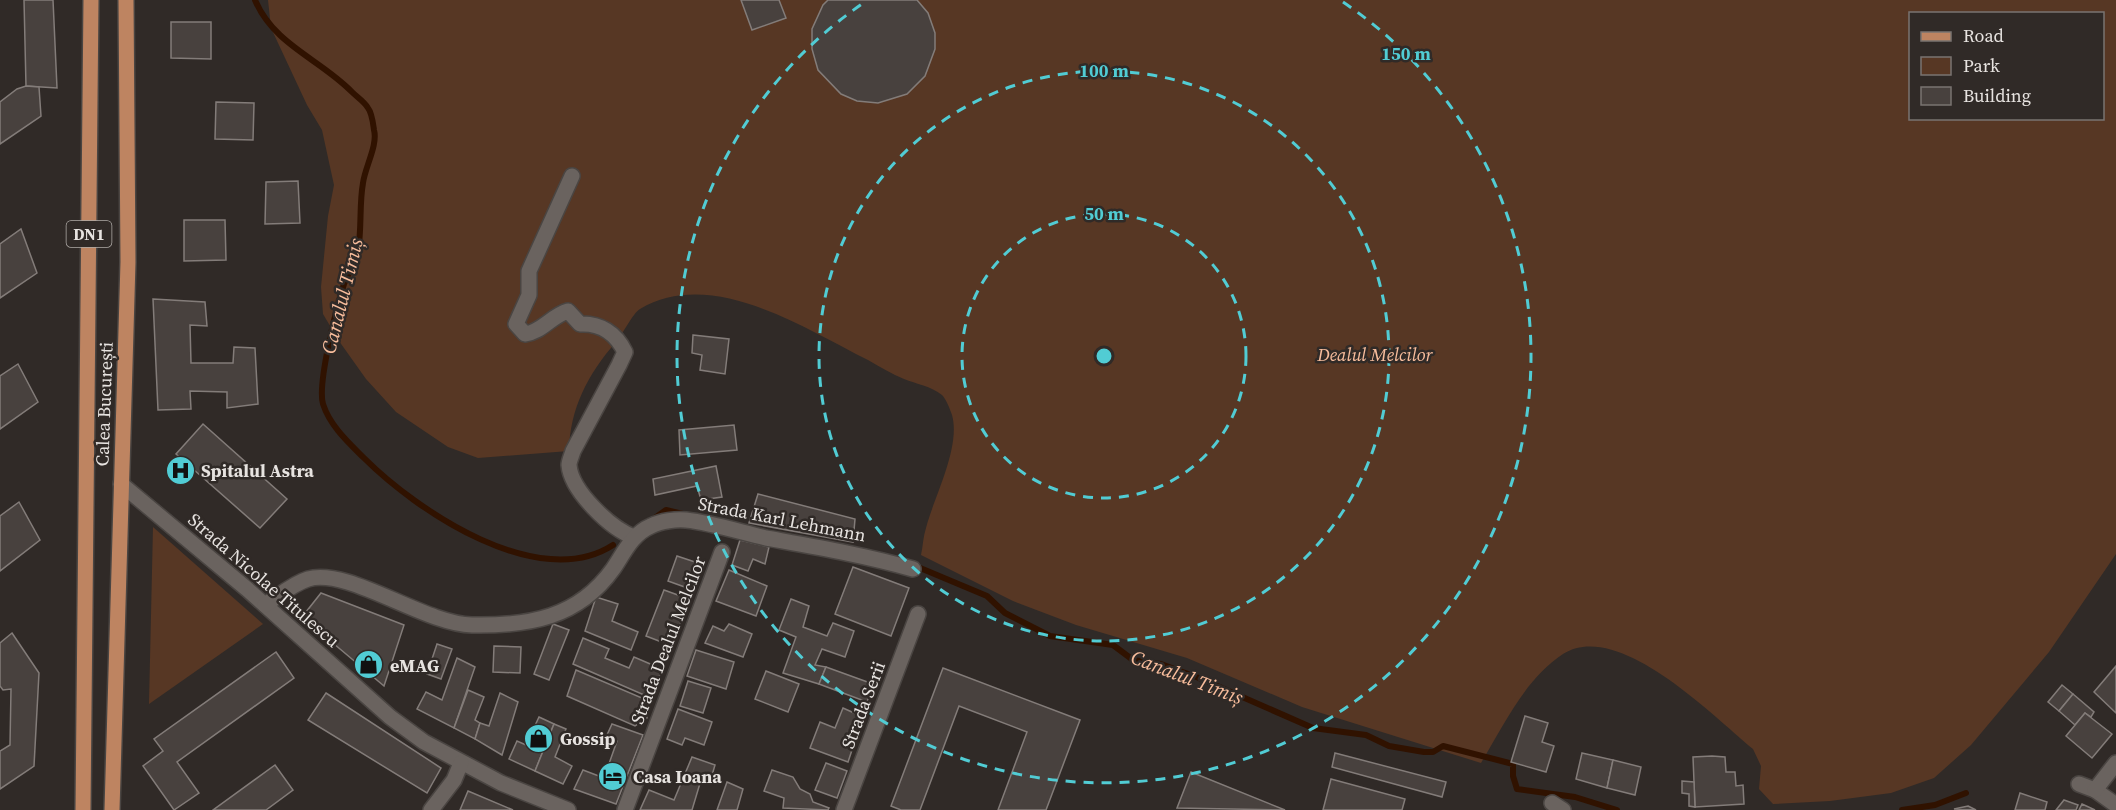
<svg xmlns="http://www.w3.org/2000/svg" width="2116" height="810" font-family="'Source Serif 4',serif">
<style>
.green{fill:#573724;fill-rule:evenodd}
.lines{fill:none;stroke-linecap:round;stroke-linejoin:round}
.stream{stroke:#301200;stroke-width:6}
.building{fill:#48413e;stroke:#837c79;stroke-width:1.5}
.minor-casing{stroke:#4a4542;stroke-width:18}
.major-casing{stroke:#4a4542;stroke-width:18}
.minor{stroke:#6a635f;stroke-width:15}
.major{stroke:#be8461;stroke-width:15}
.ring{fill:none;stroke:#51ccd4;stroke-width:3;stroke-dasharray:10 8}
.labels{text-anchor:middle;dominant-baseline:central;stroke-width:5;stroke-linejoin:round;paint-order:stroke}
.shield{fill:#302a27;stroke:#b0aca8;stroke-width:1.5}
.shield-label{font-size:16px;font-weight:bold;fill:#e7e3e0}
.park-label{font-size:18px;font-style:italic;fill:#f8bd9c;stroke:#302a27}
.street-label{font-size:18px;fill:#e7e3e0;stroke:#302a27}
.poi-label{font-size:18px;font-weight:bold;fill:#e7e3e0;stroke:#302a27;text-anchor:start}
.water-label{font-size:20px;font-style:italic;fill:#f8bd9c;stroke:#302a27}
.centre{fill:#51ccd4;stroke:#302a27;stroke-width:3}
.ring-label{font-size:18px;text-anchor:middle;font-weight:bold;fill:#51ccd4;stroke:#302a27;stroke-width:5;stroke-linejoin:round;paint-order:stroke}
</style>
<rect width="100%" height="100%" fill="#302a27"/>
<!-- green -->
<g class="green">
<path d="M268 0H2116V554L2049 652 1971 745 1934 778 1891 793 1830 801 1773 804 1759 789 1761 766 1753 749C1713 716 1618 619 1563 654 1525 679 1504 725 1481 763L1302 707 1187 658 1076 625 1013 601 921 555C923 546 923 537 926 528 934 497 961 447 952 415 950 409 946 399 942 395 931 386 916 384 904 379 892 374 880 367 868 360 802 327 712 267 640 309 633 313 623 334 616 342 588 374 570 408 569 451L478 458 448 447 396 412 366 379 339 341 323 314 321 287 328 216 334 185 322 130 307 105 271 28ZM1910 14H2102V118H1910Z"/>
<polygon points="153,527 263,624 149,704"/>
</g>
<g class="lines">
<!-- stream -->
<g class="stream">
<path d="M255 0C274 45 320 59 352 92 357 97 365 102 368 108 372 113 373 123 374 130 378 145 365 167 363 183 359 205 362 228 358 251 356 262 348 273 344 284 337 306 317 384 323 404 330 426 349 443 364 458 417 511 539 593 613 545"/>
<polyline points="652,520 666,510 683,514"/>
<polyline points="913,565 987,596 1005,613 1050,636 1113,645 1133,660 1161,664 1199,678 1313,728 1366,735 1389,746 1424,752 1433,752 1443,746 1513,764 1513,776 1517,789 1575,797 1617,810"/>
<polyline points="1902,810 1935,805 1966,793"/>
</g>
</g>
<!-- building -->
<g class="building">
<polygon points="24,0 53,0 57,88 26,86"/>
<polygon points="741,0 779,0 786,18 752,30"/>
<polygon points="828,0 917,0 928,13 935,33 935,49 925,76 907,94 878,103 857,101 841,94 818,70 812,49 812,29 823,5"/>
<polygon points="171,22 211,22 211,59 171,58"/>
<polygon points="26,86 39,87 41,116 0,144 0,102 17,89"/>
<polygon points="216,102 254,103 253,140 215,139"/>
<polygon points="298,181 300,223 265,224 266,182"/>
<polygon points="184,220 225,220 226,260 184,261"/>
<polygon points="21,229 37,273 0,298 0,244"/>
<polygon points="153,299 205,302 207,326 190,325 191,363 233,363 234,347 255,348 258,404 227,408 227,392 190,391 191,409 158,410"/>
<polygon points="693,335 729,339 725,374 700,370 702,355 692,353"/>
<polygon points="18,364 38,402 0,429 0,376"/>
<polygon points="203,424 287,499 260,528 176,454"/>
<polygon points="734,425 737,450 680,455 679,430"/>
<polygon points="716,466 722,497 701,500 697,486 655,495 653,479"/>
<polygon points="758,494 855,519 853,542 749,523"/>
<polygon points="19,502 40,540 0,571 0,516"/>
<polygon points="740,540 769,547 765,564 753,559 748,571 732,565"/>
<polygon points="677,556 704,565 693,590 668,581"/>
<polygon points="853,567 909,588 891,636 835,614"/>
<polygon points="729,570 767,586 756,616 716,601"/>
<polygon points="664,590 689,599 672,646 646,636"/>
<polygon points="321,593 404,625 384,686 302,617"/>
<polygon points="596,597 618,604 612,621 638,632 631,650 585,631"/>
<polygon points="791,599 809,606 803,627 827,636 833,623 854,631 845,657 822,649 815,665 826,667 819,684 783,673 796,637 779,630"/>
<polygon points="553,624 569,630 549,680 534,674"/>
<polygon points="729,624 752,634 743,657 705,643 713,626 724,631"/>
<polygon points="12,633 39,673 34,766 0,789 0,751 10,745 11,689 3,690 0,686 0,643"/>
<polygon points="583,638 609,649 605,658 629,668 634,657 662,669 651,698 573,664"/>
<polygon points="437,644 452,649 441,679 427,674"/>
<polygon points="494,646 521,647 520,673 493,672"/>
<polygon points="696,650 734,662 726,689 687,676"/>
<polygon points="276,652 294,678 177,762 199,793 174,810 143,766 163,751 154,739"/>
<polygon points="457,658 475,667 454,728 417,709 426,692 442,700"/>
<polygon points="2116,666 2116,713 2094,692"/>
<polygon points="826,667 873,684 867,702 819,684"/>
<polygon points="943,668 1080,720 1046,810 998,810 1027,732 959,706 920,810 901,810 891,806"/>
<polygon points="576,670 642,698 647,718 635,726 567,696"/>
<polygon points="766,671 799,684 788,712 755,699"/>
<polygon points="688,681 711,688 703,713 680,706"/>
<polygon points="2062,685 2073,694 2059,711 2048,702"/>
<polygon points="468,690 484,697 475,720 480,723 475,739 454,728"/>
<polygon points="326,693 441,768 427,793 308,720"/>
<polygon points="500,693 518,702 502,755 475,739 480,723 489,726"/>
<polygon points="2073,694 2094,712 2091,717 2085,713 2075,725 2059,711"/>
<polygon points="843,708 863,717 848,762 810,748 820,722 835,728"/>
<polygon points="678,709 712,722 704,745 685,738 682,745 667,739"/>
<polygon points="2085,713 2112,734 2092,758 2066,736"/>
<polygon points="1525,716 1548,723 1542,742 1554,746 1546,772 1511,762"/>
<polygon points="539,717 554,724 535,771 509,759 517,741 526,745"/>
<polygon points="554,724 566,729 555,757 572,766 563,784 535,771"/>
<polygon points="612,724 643,735 616,804 574,789 583,770 604,778 617,741 607,735"/>
<polygon points="1335,753 1446,782 1442,797 1332,767"/>
<polygon points="1582,753 1613,760 1607,788 1576,779"/>
<polygon points="1712,756 1725,757 1726,772 1735,772 1736,786 1743,785 1744,804 1695,807 1693,757"/>
<polygon points="692,757 715,765 710,782 701,780 692,810 640,810 649,790 674,800"/>
<polygon points="1613,760 1641,767 1635,795 1607,788"/>
<polygon points="826,763 847,771 837,798 815,790"/>
<polygon points="275,765 293,790 266,810 213,810"/>
<polygon points="772,770 793,777 800,789 810,794 813,802 829,808 828,810 783,808 784,798 764,791"/>
<polygon points="1191,772 1285,810 1177,808"/>
<polygon points="1331,779 1405,799 1402,810 1323,810"/>
<polygon points="1682,781 1694,782 1695,807 1689,806 1689,794 1682,793"/>
<polygon points="727,782 743,789 737,810 717,810"/>
<polygon points="468,791 513,810 460,810"/>
<polygon points="2020,793 2047,802 2045,810 2015,810"/>
<polygon points="2064,800 2078,805 2076,810 2056,810"/>
<polygon points="2082,804 2095,810 2079,810"/>
<polygon points="1968,806 1976,810 1954,809"/>
</g>
<g class="lines">
<defs>
<g id="minor">
<path d="M572 176 529 271V295L516 324 525 334C542 332 551 316 568 311L580 324C600 323 616 333 625 352L619 365 573 451C572 455 569 461 569 465 571 491 611 529 634 537"/>
<polyline points="121,484 247,589 390,717 424,742 501,783 568,810"/>
<path d="M265 605C279 596 292 584 308 579 348 567 424 624 472 625 529 626 578 618 613 569 624 553 632 534 651 526 661 521 676 519 686 520 713 523 740 532 766 538 816 547 864 555 913 569"/>
<polyline points="2079,784 2095,790 2116,805"/>
<polyline points="2095,790 2116,763"/>
<polyline points="1552,803 1563,810"/>
<polyline points="431,810 454,780 461,763"/>
<polyline points="625,810 722,552"/>
<polyline points="844,810 918,614"/>
</g>
<g id="major">
<polyline points="83,810 91,0"/>
<polyline points="112,810 128,262 126,0"/>
</g>
</defs>
<!-- minor casing -->
<use href="#minor" class="minor-casing"/>
<!-- major casing -->
<use href="#major" class="major-casing"/>
<!-- minor -->
<use href="#minor" class="minor"/>
<!-- major -->
<use href="#major" class="major"/>
</g>
<!-- distance rings -->
<g class="ring">
<circle cx="1104" cy="356" r="142"/>
<circle cx="1104" cy="356" r="285"/>
<path d="M1343 2A427 427 0 1 1 865 2"/>
</g>
<!-- icons -->
<defs>
<symbol id="hospital-disc" viewBox="-11 -11 22 22"><circle r="9.5" fill="#51ccd4" stroke="#302a27"/><path d="M-5-5h3v3.5h4V-5h3V5h-3V1.5h-4V5h-3Z" fill="#111"/></symbol>
<symbol id="shop-disc" viewBox="-11 -11 22 22"><circle r="9.5" fill="#51ccd4" stroke="#302a27"/><path d="M-5-2.5h2.3a2.7 3.5 0 0 1 5.4 0H5L5.5 6h-11ZM-1.5-2.5h3a1.5 2.3 0 0 0-3 0Z" fill="#111"/></symbol>
<symbol id="hotel-disc" viewBox="-11 -11 22 22"><circle r="9.5" fill="#51ccd4" stroke="#302a27"/><path d="M-6-4.5h1.5V1H6V5H4.5V3h-9V5H-6ZM-4 0a1.8 1.8 0 1 1 3.6 0ZM.5 0V-2.5h3Q6-2.5 6 0Z" fill="#111"/></symbol>
</defs>
<g fill-rule="evenodd">
<use href="#hospital-disc" x="164" y="454" width="33" height="33"/>
<use href="#shop-disc" x="352" y="648" width="33" height="33"/>
<use href="#shop-disc" x="522" y="722" width="33" height="33"/>
<use href="#hotel-disc" x="596" y="760" width="33" height="33"/>
</g>
<g class="labels">
<!-- shield labels -->
<rect class="shield" x="66.5" y="221" width="45" height="26" rx="4.5"/>
<g class="shield-label">
<text x="89" y="234">DN1</text>
</g>
<!-- park labels -->
<g class="park-label">
<text x="1375" y="354">Dealul Melcilor</text>
</g>
<!-- street labels -->
<g class="street-label">
<text transform="translate(104 404) rotate(-88)">Calea București</text>
<text transform="translate(782 519) rotate(11)">Strada Karl Lehmann</text>
<text transform="translate(264 580) rotate(41)">Strada Nicolae Titulescu</text>
<text transform="translate(668 640) rotate(-69)">Strada Dealul Melcilor</text>
<text transform="translate(863 705) rotate(-69)">Strada Serii</text>
</g>
<!-- poi labels -->
<g class="poi-label">
<text x="201" y="470">Spitalul Astra</text>
<text x="390" y="665">eMAG</text>
<text x="560" y="738">Gossip</text>
<text x="633" y="776">Casa Ioana</text>
</g>
<!-- water labels -->
<g class="water-label">
<text transform="translate(342 296) rotate(-76)">Canalul Timiș</text>
<text transform="translate(1187 677) rotate(21)">Canalul Timiș</text>
</g>
</g>
<circle cx="1104" cy="356" r="9" class="centre"/>
<g class="ring-label">
<text x="1406" y="60">150 m</text>
<text x="1104" y="77">100 m</text>
<text x="1104" y="220">50 m</text>
</g>
<!-- legend -->
<rect x="1909" y="12" width="195" height="108" fill="#302a27" stroke="#797471" stroke-width="1.5"/>
<rect x="1921" y="32" width="30" height="9" fill="#be8461" stroke="#797471" stroke-width="1.5"/>
<text x="1963" y="42" font-size="18" fill="#e7e3e0">Road</text>
<rect x="1921" y="57" width="30" height="18" fill="#573724" stroke="#797471" stroke-width="1.5"/>
<text x="1963" y="72" font-size="18" fill="#e7e3e0">Park</text>
<rect x="1921" y="87" width="30" height="18" fill="#48413e" stroke="#797471" stroke-width="1.5"/>
<text x="1963" y="102" font-size="18" fill="#e7e3e0">Building</text>
</svg>
